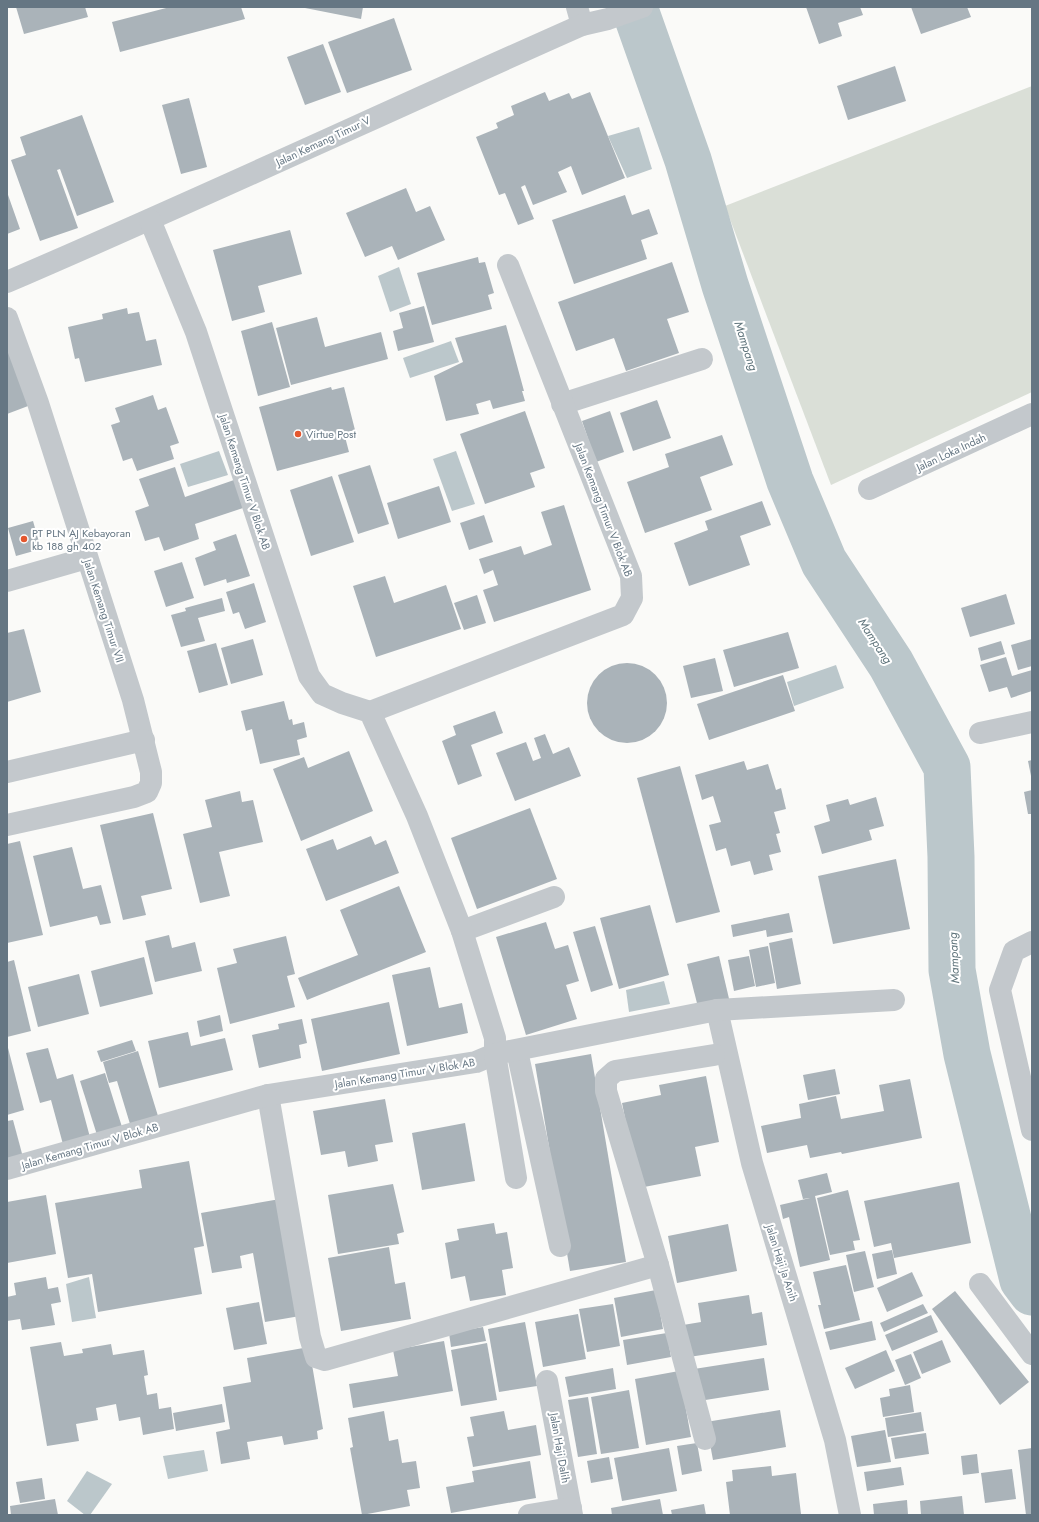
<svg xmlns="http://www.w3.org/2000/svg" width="1039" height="1522" font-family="Jost,sans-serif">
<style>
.green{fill:#dadfd7}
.water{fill:#bbc7cb}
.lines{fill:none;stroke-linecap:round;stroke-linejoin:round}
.river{stroke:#bbc7cb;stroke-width:47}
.building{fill:#aab3b9}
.minor{stroke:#c3c8cc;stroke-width:22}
.poi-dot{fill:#e4572e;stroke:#fff;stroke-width:1.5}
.labels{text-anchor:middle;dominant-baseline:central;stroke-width:4;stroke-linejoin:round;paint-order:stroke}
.street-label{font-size:11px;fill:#657683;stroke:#fff}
.poi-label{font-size:11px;fill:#657683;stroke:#fff;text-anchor:start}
.water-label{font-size:12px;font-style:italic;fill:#60757c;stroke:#fff}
</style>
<rect width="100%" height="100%" fill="#fafaf8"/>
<!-- green -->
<polygon class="green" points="1032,86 1032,392 831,485 725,206"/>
<!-- water -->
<g class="water">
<polygon points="639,127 652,169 627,178 608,136"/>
<polygon points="399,267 411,304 390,312 378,276"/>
<polygon points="451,341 459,362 410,378 403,358"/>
<polygon points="219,451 228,475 188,487 180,464"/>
<polygon points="456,451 475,504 452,511 433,459"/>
<polygon points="836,665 844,688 794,706 787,682"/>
<polygon points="664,981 670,1004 629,1012 626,990"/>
<polygon points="89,1277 96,1318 72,1322 66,1284"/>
<polygon points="204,1450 208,1471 168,1479 163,1456"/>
<polygon points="87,1471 112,1484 90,1515 85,1515 67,1501"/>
</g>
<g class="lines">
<!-- river -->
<polyline class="river" points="634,7 688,160 725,285 790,481 824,562 891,664 947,767 951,857 952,970 967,1054 1023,1280 1032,1292"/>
</g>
<!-- building -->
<g class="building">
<polygon points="16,7 85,7 88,17 24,34"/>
<polygon points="170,7 241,7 245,19 120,52 112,22"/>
<polygon points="300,7 363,7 361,19"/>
<polygon points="806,7 860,7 863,15 838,23 842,36 819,44"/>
<polygon points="911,7 967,7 971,17 921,34"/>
<polygon points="394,18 412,70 347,93 328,42"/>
<polygon points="323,44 341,92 305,105 287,57"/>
<polygon points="895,66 906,101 848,120 837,86"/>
<polygon points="545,92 549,101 569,93 572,99 590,92 625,178 582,195 571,166 558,172 567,192 533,205 525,185 521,187 534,219 518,225 505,193 499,195 476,137 498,128 496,123 514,115 511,106"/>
<polygon points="189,98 207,167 181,174 162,105"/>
<polygon points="82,115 114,202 77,216 60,169 57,170 78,228 40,241 11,160 26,155 20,137"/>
<polygon points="406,188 416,212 430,206 445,240 398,260 392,246 365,257 346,213"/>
<polygon points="7,192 20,229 7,234"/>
<polygon points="625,195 632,215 649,209 658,234 641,240 647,259 574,284 552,220"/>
<polygon points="290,230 302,274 258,286 265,312 232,321 213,250"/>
<polygon points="478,257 479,263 485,262 494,293 488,295 492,309 432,325 417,273"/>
<polygon points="672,262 689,312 667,319 679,353 626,371 614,338 576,351 558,302"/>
<polygon points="424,306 434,342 398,351 393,331 403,328 399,313"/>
<polygon points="127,308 128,314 139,312 146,341 156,339 162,365 85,382 79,358 75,359 68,327 103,319 102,314"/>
<polygon points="317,317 325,347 381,332 388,359 291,385 276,328"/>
<polygon points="272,322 290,387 258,396 241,331"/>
<polygon points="506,325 524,391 522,391 525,401 493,409 490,400 476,404 479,414 446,421 434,376 463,362 455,338"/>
<polygon points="7,343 36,403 7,414"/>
<polygon points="331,387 332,390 344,387 355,430 344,433 349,452 277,471 259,407"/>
<polygon points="153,395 158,410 166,407 179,443 170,446 174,459 137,471 132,458 123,461 111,425 120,422 115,408"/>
<polygon points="657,400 671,438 633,451 620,413"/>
<polygon points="525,411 545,468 530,473 535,487 485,504 460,434"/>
<polygon points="610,411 624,452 596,462 582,421"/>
<polygon points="722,435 733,465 700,477 712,510 645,533 627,482 669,467 665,454"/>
<polygon points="370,465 389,524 358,534 338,475"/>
<polygon points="175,467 185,497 234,480 243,508 195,524 199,539 164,551 159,537 145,541 135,511 149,506 139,479"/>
<polygon points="332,476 354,542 311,556 290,490"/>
<polygon points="439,486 451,522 398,539 387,503"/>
<polygon points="762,501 771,525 740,536 750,565 689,586 674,543 708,530 705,521"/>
<polygon points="564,505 591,590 494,622 483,590 498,585 493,570 484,574 479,559 521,546 524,555 552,545 541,512"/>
<polygon points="484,515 493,542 469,550 460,523"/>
<polygon points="33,521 41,549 16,556 8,528"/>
<polygon points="236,534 250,576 227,583 226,579 204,586 195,558 216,550 213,542"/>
<polygon points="182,562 194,598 166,607 154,571"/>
<polygon points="385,576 394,603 446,585 461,629 376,657 353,586"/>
<polygon points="254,583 266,622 245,629 239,612 233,614 226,592"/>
<polygon points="1006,594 1015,624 970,637 961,608"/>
<polygon points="477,595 486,623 464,630 454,603"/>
<polygon points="222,598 225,611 198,618 205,641 181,647 171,615 186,611 185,608"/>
<polygon points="24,629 41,692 7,702 7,633"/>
<polygon points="788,632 799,668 734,687 723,650"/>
<polygon points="253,639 263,675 231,684 221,648"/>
<polygon points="1032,639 1032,666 1018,670 1011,645"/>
<polygon points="1001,641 1005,654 981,661 978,648"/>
<polygon points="216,643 228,685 199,693 187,651"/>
<polygon points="1006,657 1012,676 1032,670 1032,691 1011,698 1007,687 989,692 980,665"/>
<polygon points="715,658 723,691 691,698 683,666"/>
<circle cx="627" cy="703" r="40"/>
<polygon points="783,675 795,711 709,740 697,704"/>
<polygon points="284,701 289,720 292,719 293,725 304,722 307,737 297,740 300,755 260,764 252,729 246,731 241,711"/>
<polygon points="495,711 503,733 471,745 482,776 458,785 442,741 456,735 453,726"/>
<polygon points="545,734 553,754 569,747 581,776 515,801 496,753 526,742 533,761 541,758 534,738"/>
<polygon points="349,751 373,811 301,841 273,769 304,757 308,768"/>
<polygon points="1032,760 1032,776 1031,776 1028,761"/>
<polygon points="744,761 747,770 768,764 776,790 781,788 786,809 774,812 780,833 776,834 781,852 769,855 773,870 754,875 750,861 731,866 726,848 716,851 709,825 721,822 713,796 702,800 695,775"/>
<polygon points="680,766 720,912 676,923 637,778"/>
<polygon points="1032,790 1032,814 1028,814 1024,792"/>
<polygon points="240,791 242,802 253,800 263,842 219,852 230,896 200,903 183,834 212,827 205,800"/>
<polygon points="876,797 884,826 869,830 872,840 822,854 814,826 830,821 826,805 848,799 850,805"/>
<polygon points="530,808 557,879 477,909 451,838"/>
<polygon points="153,813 172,889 141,896 146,915 123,920 100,825"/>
<polygon points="371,836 375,845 386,840 399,873 326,901 306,849 333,839 337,850"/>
<polygon points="20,841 43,935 7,943 7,844"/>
<polygon points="72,847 83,889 101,885 111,923 100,925 97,916 50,927 33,856"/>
<polygon points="896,859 910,929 833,944 818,876"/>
<polygon points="399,886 426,952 307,1000 298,978 358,955 340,910"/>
<polygon points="650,905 669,975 619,989 600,918"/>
<polygon points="789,913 793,932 767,937 766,930 733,937 731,925"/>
<polygon points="546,922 555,949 568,945 579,981 566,985 577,1019 526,1035 496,937"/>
<polygon points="595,926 613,985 591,992 573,932"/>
<polygon points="169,935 172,948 195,942 202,971 155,982 145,941"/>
<polygon points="286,936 295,974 287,976 295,1007 230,1024 217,968 237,963 233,949"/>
<polygon points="792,938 801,984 777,989 769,943"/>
<polygon points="768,946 775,983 756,987 749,950"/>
<polygon points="719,956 730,1003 699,1011 687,964"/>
<polygon points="749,956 755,986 734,991 728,960"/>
<polygon points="144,957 153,994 100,1007 91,971"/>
<polygon points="14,960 31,1031 7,1037 7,962"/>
<polygon points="430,967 439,1008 462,1003 468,1033 407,1046 392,975"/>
<polygon points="79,974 89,1014 38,1027 28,987"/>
<polygon points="389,1002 400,1054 322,1071 311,1019"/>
<polygon points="220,1015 223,1031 200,1037 197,1021"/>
<polygon points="302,1019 307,1043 299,1045 301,1058 259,1068 252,1035 279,1029 278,1024"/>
<polygon points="188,1032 191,1046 225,1038 233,1070 159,1088 148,1041"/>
<polygon points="132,1040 136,1051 101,1062 97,1051"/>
<polygon points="7,1044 24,1110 7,1115"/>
<polygon points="48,1048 57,1079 73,1074 91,1141 64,1148 51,1100 40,1103 26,1053"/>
<polygon points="138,1051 158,1116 130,1124 117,1081 109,1083 103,1062"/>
<polygon points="591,1054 626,1262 570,1271 535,1064"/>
<polygon points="835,1069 840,1094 808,1100 803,1075"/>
<polygon points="105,1073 122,1127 97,1135 80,1081"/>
<polygon points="706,1076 719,1142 695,1147 701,1176 639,1188 622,1103 661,1095 659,1085"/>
<polygon points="910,1079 922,1138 842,1154 841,1152 810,1158 807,1145 767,1153 761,1126 801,1118 799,1104 836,1096 841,1119 884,1111 879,1085"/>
<polygon points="385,1099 393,1142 375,1145 378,1161 348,1167 345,1151 321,1155 313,1111"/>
<polygon points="13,1120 24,1161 7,1165 7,1121"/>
<polygon points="465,1123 475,1181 422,1190 412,1133"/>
<polygon points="189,1161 204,1246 194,1248 202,1294 98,1312 92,1274 68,1278 55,1203 142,1188 139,1170"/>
<polygon points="827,1173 832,1192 815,1196 830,1260 800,1267 789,1217 783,1219 780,1205 810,1198 803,1199 798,1180"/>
<polygon points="959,1182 971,1243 894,1258 891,1243 874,1247 864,1201"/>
<polygon points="393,1184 404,1232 397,1234 399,1244 338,1254 328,1195"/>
<polygon points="848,1190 860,1240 853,1241 855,1250 830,1255 817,1198"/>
<polygon points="46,1195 56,1254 7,1263 7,1202"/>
<polygon points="280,1199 300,1316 265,1322 253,1253 240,1256 242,1268 212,1273 201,1213"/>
<polygon points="494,1223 496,1234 507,1232 513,1268 502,1270 506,1295 470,1301 465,1276 451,1279 445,1243 459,1240 457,1229"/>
<polygon points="728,1224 737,1271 677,1283 668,1236"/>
<polygon points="389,1247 395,1284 405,1282 411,1319 341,1331 328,1258"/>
<polygon points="892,1250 897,1274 877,1279 872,1254"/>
<polygon points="865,1251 874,1287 854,1292 846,1255"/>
<polygon points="846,1265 860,1320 824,1329 818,1305 821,1305 813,1272"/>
<polygon points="912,1272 923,1296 887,1312 877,1288"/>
<polygon points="46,1277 48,1289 58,1287 61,1302 51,1304 55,1325 22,1330 20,1319 7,1321 7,1297 16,1295 14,1283"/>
<polygon points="656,1290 663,1329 621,1337 614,1298"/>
<polygon points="955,1291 1029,1382 1000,1405 932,1309"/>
<polygon points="749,1295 752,1314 762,1312 767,1345 689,1357 683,1325 701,1322 698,1303"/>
<polygon points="259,1302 267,1344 234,1350 226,1308"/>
<polygon points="613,1304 620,1346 587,1352 579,1309"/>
<polygon points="923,1304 928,1313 884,1332 880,1323"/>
<polygon points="578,1314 586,1359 543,1367 535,1322"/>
<polygon points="931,1315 938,1332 892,1351 885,1335"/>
<polygon points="872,1321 876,1340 830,1350 825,1332"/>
<polygon points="525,1322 537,1386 499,1392 488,1329"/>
<polygon points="483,1327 486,1341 451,1347 449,1333"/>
<polygon points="667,1333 671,1357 627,1365 623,1340"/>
<polygon points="942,1340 951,1362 922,1374 913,1352"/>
<polygon points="444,1341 453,1391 353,1408 349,1384 398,1376 393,1350"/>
<polygon points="61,1342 64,1356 83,1353 82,1349 111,1344 113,1355 144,1350 148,1375 144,1376 147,1395 157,1393 159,1409 171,1407 174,1429 143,1435 140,1417 119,1421 116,1404 96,1408 98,1420 76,1424 79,1441 47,1446 30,1347"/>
<polygon points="487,1343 497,1400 461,1406 451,1350"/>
<polygon points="309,1347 323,1429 317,1431 318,1439 284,1445 282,1436 247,1442 250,1459 221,1464 216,1432 230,1429 223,1387 251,1382 247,1358"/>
<polygon points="886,1350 895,1371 855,1389 845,1368"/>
<polygon points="911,1354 921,1378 905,1385 895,1360"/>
<polygon points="764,1358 769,1390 699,1401 694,1369"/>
<polygon points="613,1368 616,1389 569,1397 565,1377"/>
<polygon points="679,1371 691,1437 646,1445 635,1379"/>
<polygon points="910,1385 914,1412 883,1417 880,1398 890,1396 889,1389"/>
<polygon points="629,1390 639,1448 601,1454 591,1397"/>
<polygon points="588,1397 597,1454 578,1457 568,1400"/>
<polygon points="222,1404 225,1422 176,1431 173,1413"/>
<polygon points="780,1410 786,1447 713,1460 706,1422"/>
<polygon points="384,1411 389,1441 398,1439 402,1463 416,1461 420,1488 407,1490 410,1506 362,1515 350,1448 353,1447 348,1418"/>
<polygon points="504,1411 508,1430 536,1425 541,1455 473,1467 467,1437 474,1436 470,1417"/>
<polygon points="921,1412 924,1431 888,1437 885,1418"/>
<polygon points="885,1430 891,1462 857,1467 851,1436"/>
<polygon points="926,1433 929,1454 895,1459 891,1438"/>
<polygon points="697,1443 702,1471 682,1475 677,1446"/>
<polygon points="669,1448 677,1491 622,1501 614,1458"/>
<polygon points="1032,1448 1032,1515 1026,1515 1018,1450"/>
<polygon points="977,1454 979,1473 963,1475 961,1456"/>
<polygon points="609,1457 613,1479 591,1483 587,1461"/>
<polygon points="530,1461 536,1498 451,1513 446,1487 474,1482 472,1471"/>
<polygon points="771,1466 772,1476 796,1473 801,1514 730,1515 726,1482 733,1481 732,1470"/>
<polygon points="901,1467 904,1485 867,1491 864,1472"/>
<polygon points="1012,1469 1016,1499 985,1503 981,1473"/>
<polygon points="42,1478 45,1499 20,1503 16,1482"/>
<polygon points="962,1496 964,1515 921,1515 920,1501"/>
<polygon points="55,1499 58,1515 11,1515 10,1506"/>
<polygon points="660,1499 663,1515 612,1515 611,1508"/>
<polygon points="907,1500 908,1515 874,1515 873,1504"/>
<polygon points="704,1504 706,1515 672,1515 671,1510"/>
</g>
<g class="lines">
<!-- minor -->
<g class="minor">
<polyline points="577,7 582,25"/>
<path d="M7 282C200 199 390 110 582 25L608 19 642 7"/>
<polyline points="7,318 38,403 133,700 151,772 151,783 147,792 134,797 7,825"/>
<polyline points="562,404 702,359"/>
<polyline points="869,489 1032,414"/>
<polyline points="7,581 87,558"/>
<polyline points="370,712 623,615 632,598 631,576 508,265"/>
<polyline points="980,733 1032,722"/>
<polyline points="7,772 144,740"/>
<polyline points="462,931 554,897"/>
<polyline points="1032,942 1014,951 1000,990 1032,1130"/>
<polyline points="717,1010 752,1163 835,1440 850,1515"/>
<polyline points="517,1051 560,1246"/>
<polyline points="268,1095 310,1337 316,1357 325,1360 658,1265"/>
<polyline points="7,1169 268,1095 476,1062 495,1054 495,1038 462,931 417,816 370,712 342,703 322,694 309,676 196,332 150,220"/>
<polyline points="516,1178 495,1054 717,1010 894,1000"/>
<polyline points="980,1284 1032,1354"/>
<polyline points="547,1381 572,1515"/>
<polyline points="705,1439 658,1265 606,1091 606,1079 615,1071 714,1055"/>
<polyline points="529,1515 571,1508"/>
</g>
</g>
<!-- markers -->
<g class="poi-dot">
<circle cx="298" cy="434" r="4"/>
<circle cx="24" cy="539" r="4"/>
</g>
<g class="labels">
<!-- street labels -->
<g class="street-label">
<text transform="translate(323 141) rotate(-25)">Jalan Kemang Timur V</text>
<text transform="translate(951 452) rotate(-25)">Jalan Loka Indah</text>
<text transform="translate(245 482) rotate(72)">Jalan Kemang Timur V Blok AB</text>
<text transform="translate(604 510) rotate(69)">Jalan Kemang Timur V Blok AB</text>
<text transform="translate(104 611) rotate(72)">Jalan Kemang Timur VII</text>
<text transform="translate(405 1073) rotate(-9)">Jalan Kemang Timur V Blok AB</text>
<text transform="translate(90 1146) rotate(-16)">Jalan Kemang Timur V Blok AB</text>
<text transform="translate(782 1263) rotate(72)">Jalan Haji Ja Anih</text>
<text transform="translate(560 1448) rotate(80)">Jalan Haji Dalih</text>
</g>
<!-- poi labels -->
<g class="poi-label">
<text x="306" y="434">Virtue Post</text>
<text x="32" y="533">PT PLN AJ Kebayoran<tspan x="32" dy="13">kb 188 gh 402</tspan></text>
</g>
<!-- water labels -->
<g class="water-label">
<text transform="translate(746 346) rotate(72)">Mampang</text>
<text transform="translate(875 641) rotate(57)">Mampang</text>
<text transform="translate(954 958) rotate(-93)">Mampang</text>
</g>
</g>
<!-- border -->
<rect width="1039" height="1522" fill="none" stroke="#657683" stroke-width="16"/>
</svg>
